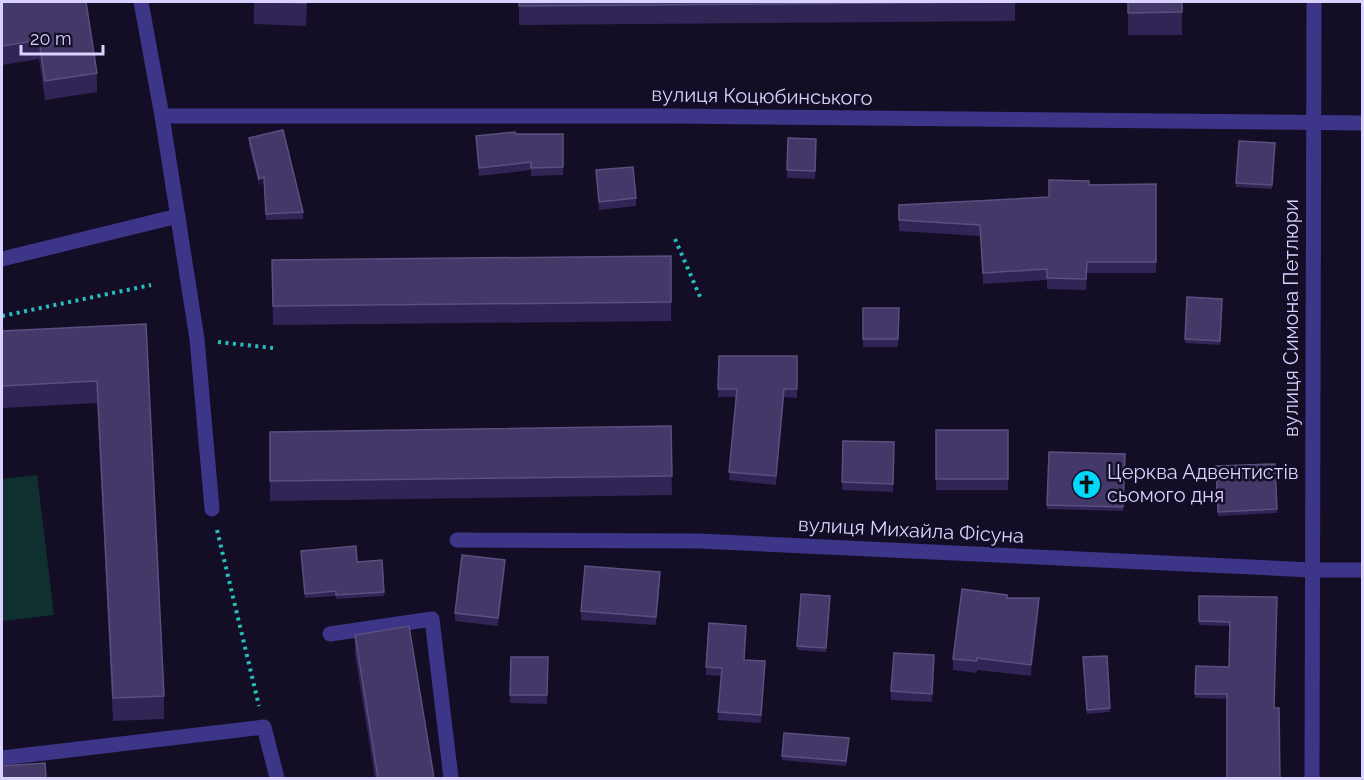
<svg xmlns="http://www.w3.org/2000/svg" width="1364" height="780" font-family="Raleway,sans-serif">
<style>
.park{fill:#103030}
.lines{fill:none;stroke-linecap:round;stroke-linejoin:round}
.path{stroke:#27bebd;stroke-width:4;stroke-dasharray:3 4.5;stroke-linecap:butt}
.minor{stroke:#3c3588;stroke-width:15}
.wall{fill:#312555}
.shaded-wall{fill:#1d143a}
.building{fill:#433867;stroke:#5a507f;stroke-width:1.5}
.labels{text-anchor:middle;dominant-baseline:central;stroke-width:5;stroke-linejoin:round;paint-order:stroke}
.street-label{font-size:20px;fill:#d9d2ff;stroke:#130d26}
.poi-label{font-size:20px;fill:#d9d2ff;stroke:#130d26;text-anchor:start}
</style>
<rect width="100%" height="100%" fill="#130d26"/>
<!-- park -->
<polygon class="park" points="37,475 54,615 2,621 2,479"/>
<g class="lines">
<!-- path -->
<g class="path">
<polyline points="675,239 701,299"/>
<polyline points="2,316 151,285"/>
<polyline points="218,342 273,348"/>
<polyline points="217,530 259,706"/>
</g>
<!-- minor -->
<g class="minor">
<polyline points="141,2 162,116 197,339 212,509"/>
<polyline points="162,116 671,116 1362,123"/>
<polyline points="2,259 178,216"/>
<polyline points="457,540 699,541 1312,570 1362,570"/>
<polyline points="330,634 432,619 451,778"/>
<polyline points="2,758 264,727 277,778"/>
<polyline points="1312,778 1314,2"/>
</g>
</g>
<!-- wall -->
<g class="wall">
<polygon points="2,2 97,73 97,92 45,100 39,59 2,65"/>
<polygon points="254,2 307,2 306,26 254,24"/>
<polygon points="519,2 1015,2 1015,21 519,25"/>
<rect x="1128" y="2" width="54" height="33"/>
<polygon points="516,134 563,134 563,175 531,176 531,170 479,176 476,136"/>
<polygon points="249,138 303,212 303,219 266,220 264,184 259,185 249,145"/>
<polygon points="788,138 816,139 815,179 787,178"/>
<polygon points="1239,141 1275,143 1272,189 1236,187"/>
<polygon points="596,170 636,198 636,206 599,210"/>
<polygon points="1156,184 1156,273 1087,273 1086,290 1047,289 1047,280 983,284 980,236 899,231 899,205 1049,197 1089,185"/>
<polygon points="671,256 671,321 273,325 272,260"/>
<polygon points="1187,297 1222,299 1220,345 1185,343"/>
<polygon points="863,308 899,308 898,347 863,347"/>
<polygon points="146,324 164,696 164,719 113,721 97,403 2,408 2,331"/>
<polygon points="719,356 797,356 797,398 784,397 776,485 729,480 736,397 718,397"/>
<polygon points="671,426 672,495 270,501 270,432"/>
<rect x="936" y="430" width="72" height="60"/>
<polygon points="843,441 894,442 893,492 842,490"/>
<polygon points="1049,452 1125,454 1123,511 1047,509"/>
<polygon points="1275,464 1277,513 1218,516 1216,466"/>
<polygon points="301,555 357,562 382,560 384,596 336,599 336,596 305,598"/>
<polygon points="505,569 498,626 455,621 455,613"/>
<polygon points="660,580 656,625 581,620 581,611"/>
<polygon points="801,594 830,596 826,652 797,650"/>
<polygon points="1199,596 1277,597 1274,708 1227,699 1195,698 1195,694 1229,667 1229,626 1199,625"/>
<polygon points="1007,598 1039,610 1031,676 977,670 977,673 953,670 953,659"/>
<polygon points="746,634 744,660 765,669 761,723 718,720 721,676 706,675 706,667"/>
<polygon points="355,635 434,778 375,778 355,654"/>
<polygon points="1107,656 1110,712 1087,714 1083,657"/>
<polygon points="511,657 548,657 547,704 510,703"/>
<polygon points="934,663 932,702 891,700 891,691"/>
<polygon points="784,733 849,742 846,766 782,760"/>
</g>
<!-- shaded-wall -->
<g class="shaded-wall">
<polygon points="264,177 264,184 259,185 259,179"/>
<polygon points="784,389 784,397 776,485 776,476"/>
<polygon points="505,560 505,569 498,626 498,618"/>
<polygon points="1039,598 1039,610 1031,676 1031,665"/>
</g>
<!-- building -->
<g class="building">
<polygon points="2,2 86,2 97,73 45,81 39,40 2,46"/>
<polygon points="267,2 306,2 306,3"/>
<polygon points="519,2 1015,2 519,6"/>
<polygon points="1128,2 1182,2 1182,12 1128,13"/>
<polygon points="283,130 303,212 266,214 264,177 259,179 249,138"/>
<polygon points="515,132 516,134 563,134 563,167 531,168 531,162 479,168 476,136"/>
<polygon points="788,138 816,139 815,171 787,170"/>
<polygon points="1239,141 1275,143 1272,185 1236,183"/>
<polygon points="633,167 636,198 599,202 596,170"/>
<polygon points="1049,180 1089,181 1089,185 1156,184 1156,262 1087,262 1086,279 1047,278 1047,269 983,273 980,225 899,220 899,205 1049,197"/>
<polygon points="671,256 671,302 273,306 272,260"/>
<polygon points="1187,297 1222,299 1220,341 1185,339"/>
<polygon points="863,308 899,308 898,339 863,339"/>
<polygon points="146,324 164,696 113,698 97,381 2,386 2,331"/>
<polygon points="719,356 797,356 797,389 784,389 776,476 729,472 737,389 718,389"/>
<polygon points="671,426 672,476 270,481 270,432"/>
<rect x="936" y="430" width="72" height="49"/>
<polygon points="843,441 894,442 893,484 842,482"/>
<polygon points="1049,452 1125,454 1123,507 1047,505"/>
<polygon points="1275,464 1277,509 1218,512 1216,466"/>
<polygon points="356,546 357,562 382,560 384,592 336,595 336,591 305,594 301,551"/>
<polygon points="462,555 505,560 498,618 455,613"/>
<polygon points="585,566 660,572 656,617 581,611"/>
<polygon points="962,589 1007,595 1007,598 1039,598 1031,665 977,658 977,661 953,659"/>
<polygon points="801,594 830,596 826,648 797,646"/>
<polygon points="1199,596 1277,597 1274,708 1279,708 1280,778 1227,778 1227,694 1195,694 1196,666 1229,667 1230,622 1199,621"/>
<polygon points="709,623 746,626 744,660 765,661 761,715 718,712 722,668 706,667"/>
<polygon points="409,626 434,778 378,778 355,635"/>
<polygon points="894,653 934,655 932,694 891,691"/>
<polygon points="1107,656 1110,708 1087,710 1083,657"/>
<polygon points="511,657 548,657 547,695 510,695"/>
<polygon points="784,733 849,738 846,761 782,756"/>
<polygon points="45,763 46,778 2,778 2,766"/>
</g>
<!-- icons -->
<defs>
<symbol id="church-disc" viewBox="-11 -11 22 22"><circle r="9.5" fill="#00d8fd" stroke="#130d26"/><path d="M-1.2-6h2.4v3.5h3.3v2.4h-3.3V6h-2.4V-.1h-3.3v-2.4h3.3Z" fill="#111"/></symbol>
</defs>
<g fill-rule="evenodd">
<use href="#church-disc" x="1070" y="468" width="33" height="33"/>
</g>
<g class="labels">
<!-- street labels -->
<g class="street-label">
<text transform="translate(762 96) rotate(1)">вулиця Коцюбинського</text>
<text transform="translate(1291 318) rotate(-90)">вулиця Симона Петлюри</text>
<text transform="translate(911 530) rotate(3)">вулиця Михайла Фісуна</text>
</g>
<!-- poi labels -->
<g class="poi-label">
<text x="1107" y="472">Церква Адвентистів<tspan x="1107" dy="23">сьомого дня</tspan></text>
</g>
</g>
<!-- border -->
<rect width="1364" height="780" fill="none" stroke="#d9d2ff" stroke-width="6"/>
<!-- scale -->
<path d="M21 45v9h82v-9" fill="none" stroke="#d9d2ff" stroke-width="3"/>
<text x="30" y="45" font-size="18" fill="#d9d2ff" stroke="#130d26" stroke-width="4.5" paint-order="stroke">20 m</text>
</svg>
